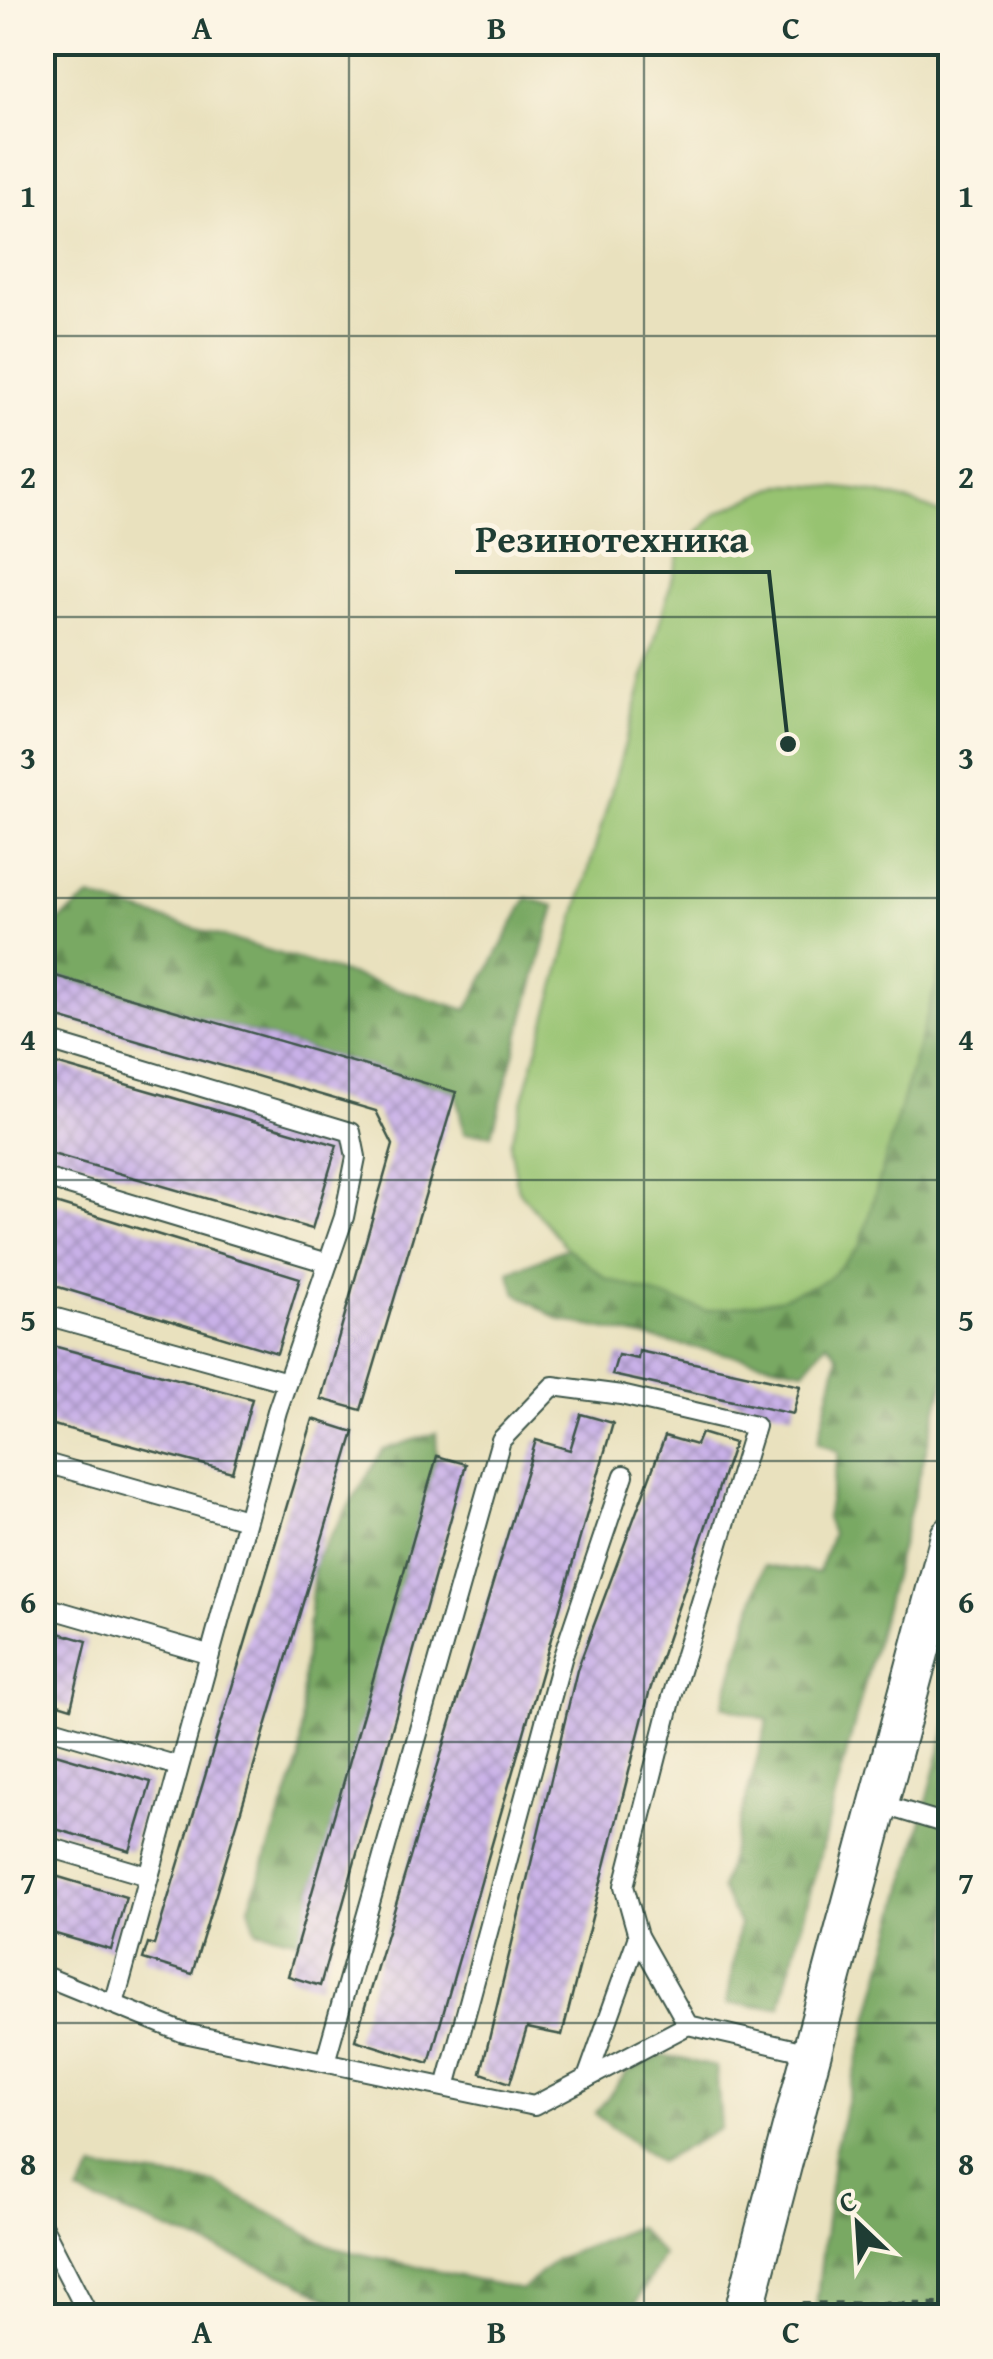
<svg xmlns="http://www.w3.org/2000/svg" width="993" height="2359" font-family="'Gentium Book Plus',serif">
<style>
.forest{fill:url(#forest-firs);stroke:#4c734c;stroke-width:2.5}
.garden{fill:#97c371;stroke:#5b8052;stroke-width:2.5}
.building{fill:url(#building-cross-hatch)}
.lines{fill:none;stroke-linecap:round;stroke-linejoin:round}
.service-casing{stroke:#3d5649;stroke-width:22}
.minor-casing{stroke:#3d5649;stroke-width:42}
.path{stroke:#3d5649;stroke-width:6;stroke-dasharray:8 8;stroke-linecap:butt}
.service{stroke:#fff;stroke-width:18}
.minor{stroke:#fff;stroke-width:38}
.grid{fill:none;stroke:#1f3d34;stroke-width:2.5;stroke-opacity:0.55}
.leader{fill:none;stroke:#1f3d34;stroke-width:4}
.callout-dot{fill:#1f3d34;stroke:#fcf5e5;stroke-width:4}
.callout-label{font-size:38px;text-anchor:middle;font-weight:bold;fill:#1f3d34;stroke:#fcf5e5;stroke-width:10;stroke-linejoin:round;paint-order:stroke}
.neatline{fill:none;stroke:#1f3d34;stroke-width:4}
.grid-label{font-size:32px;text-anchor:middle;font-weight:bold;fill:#1f3d34}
</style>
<defs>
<pattern id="forest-firs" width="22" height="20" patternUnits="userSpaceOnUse" patternTransform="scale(2.5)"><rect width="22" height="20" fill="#79a963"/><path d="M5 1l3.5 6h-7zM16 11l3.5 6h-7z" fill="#638b52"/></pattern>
<pattern id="building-cross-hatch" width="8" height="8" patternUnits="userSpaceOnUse" patternTransform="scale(2.5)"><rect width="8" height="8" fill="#c9b1e8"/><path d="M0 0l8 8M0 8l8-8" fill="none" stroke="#a391bd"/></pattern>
</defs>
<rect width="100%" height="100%" fill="#fcf5e5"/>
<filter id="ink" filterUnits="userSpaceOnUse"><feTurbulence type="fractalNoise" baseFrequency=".01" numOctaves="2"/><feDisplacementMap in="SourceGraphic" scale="20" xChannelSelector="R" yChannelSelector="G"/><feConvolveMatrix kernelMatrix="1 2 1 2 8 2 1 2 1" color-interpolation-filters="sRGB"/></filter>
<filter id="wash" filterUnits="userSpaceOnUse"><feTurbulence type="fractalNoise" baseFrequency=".0048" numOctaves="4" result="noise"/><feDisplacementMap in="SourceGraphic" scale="40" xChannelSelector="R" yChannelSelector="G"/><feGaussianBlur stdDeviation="2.25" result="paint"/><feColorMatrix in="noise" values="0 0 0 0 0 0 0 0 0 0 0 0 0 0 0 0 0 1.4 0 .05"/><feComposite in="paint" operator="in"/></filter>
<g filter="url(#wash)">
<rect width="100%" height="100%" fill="#e9e1be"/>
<!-- forest -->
<g class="forest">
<polygon points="90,897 467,1010 527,898 555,906 492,1134 464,1133 456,1092 43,972 42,919 56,923"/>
<polygon points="950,966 950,1359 780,2007 727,2004 739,1924 721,1889 768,1720 723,1706 764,1566 818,1573 832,1534 826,1518 839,1452 818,1442 838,1356 827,1342 804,1370 560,1320 516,1293 509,1272 567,1248 607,1279 941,969"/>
<polygon points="436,1433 437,1456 299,1940 256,1930 249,1907 300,1760 303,1676 315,1561 383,1450"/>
<polygon points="950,1714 950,2316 815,2316 834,2152"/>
<polygon points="663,2055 716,2067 721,2128 659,2162 595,2114 627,2072"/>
<polygon points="94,2169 214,2183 334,2248 522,2290 556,2259 637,2227 663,2255 629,2316 358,2316 297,2281 78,2194"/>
</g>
<!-- garden -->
<path class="garden" d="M781 485C840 486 897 491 950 518V936L860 1246 827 1280 776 1300 707 1311 607 1279 567 1248 518 1190 510 1144 680 552 717 513Z"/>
<g id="blocks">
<!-- building -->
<g class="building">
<polygon points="42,972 456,1092 361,1410 321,1399 393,1145 376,1111 42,1013"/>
<polygon points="42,1060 337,1145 312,1229 42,1151"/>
<polygon points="42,1199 300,1278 277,1353 42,1282"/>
<polygon points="42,1343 252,1399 232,1472 42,1422"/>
<polygon points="639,1351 800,1386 793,1414 612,1375 618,1355 638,1359"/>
<polygon points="581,1414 613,1423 429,2063 355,2040 536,1440 570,1450"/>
<polygon points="313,1419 354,1432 192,1974 143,1959 148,1943 154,1945"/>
<polygon points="701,1433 734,1443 649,1693 562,2035 527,2028 510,2083 481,2073 577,1670 665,1436 696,1445"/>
<polygon points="437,1456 466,1464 320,1986 288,1976"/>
<polygon points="42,1628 87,1641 71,1708 42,1699"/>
<polygon points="42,1750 151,1782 130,1851 42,1825"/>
<polygon points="42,1872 126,1897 111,1950 42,1930"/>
</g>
</g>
</g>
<g filter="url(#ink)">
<use href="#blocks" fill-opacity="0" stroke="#3d5649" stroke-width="2.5"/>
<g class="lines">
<defs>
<g id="service">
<polyline points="42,1039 351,1132 356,1157 344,1217 277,1411 114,2004"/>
<polyline points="42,1177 328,1263"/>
<polyline points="42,1314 287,1382"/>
<polyline points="42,1462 246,1520"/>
<polyline points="42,1606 208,1654"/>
<polyline points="42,1726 178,1766"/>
<polyline points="880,1804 950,1825"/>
<polyline points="42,1845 148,1876"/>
<polyline points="42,1975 184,2033 534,2106 688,2025 810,2053"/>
<polyline points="325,2062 501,1440 553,1386 621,1395 755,1426 672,1697 624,1886 638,1936 688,2025"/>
<polyline points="587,2078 638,1936"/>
<polyline points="446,2087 562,1659 624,1475"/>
<polyline points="42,2225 89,2316"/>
</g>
<path id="minor" d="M743 2316C809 2055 882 1796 950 1536"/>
</defs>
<!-- service casing -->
<use href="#service" class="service-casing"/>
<!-- minor casing -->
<use href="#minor" class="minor-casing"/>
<!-- path -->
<polyline class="path" points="795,2316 798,2304 950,2305"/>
<!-- service -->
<use href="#service" class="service"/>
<!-- minor -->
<use href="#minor" class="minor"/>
</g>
</g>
<!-- grid -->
<path class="grid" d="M349 42V2316M644 42V2316M42 336H950M42 617H950M42 898H950M42 1180H950M42 1461H950M42 1742H950M42 2023H950"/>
<!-- callouts -->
<path class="leader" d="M788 744L769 572H455"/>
<circle class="callout-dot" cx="788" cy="744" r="10"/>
<g class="callout-label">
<text x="612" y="552">Резинотехника</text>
</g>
<!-- margin -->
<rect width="993" height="2359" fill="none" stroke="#fcf5e5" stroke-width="110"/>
<!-- north arrow -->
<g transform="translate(858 2224) rotate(335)" stroke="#fcf5e5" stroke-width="8" paint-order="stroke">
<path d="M0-8L18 38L0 25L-18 38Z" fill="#1f3d34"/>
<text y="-15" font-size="28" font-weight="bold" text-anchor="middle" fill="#1f3d34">С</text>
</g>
<rect x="55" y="55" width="883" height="2249" class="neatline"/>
<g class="grid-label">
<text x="202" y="39">A</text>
<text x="497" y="39">B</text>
<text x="791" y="39">C</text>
<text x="28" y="207">1</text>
<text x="966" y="207">1</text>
<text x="28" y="488">2</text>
<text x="966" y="488">2</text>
<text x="28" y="769">3</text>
<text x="966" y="769">3</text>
<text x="28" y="1050">4</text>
<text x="966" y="1050">4</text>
<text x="28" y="1331">5</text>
<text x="966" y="1331">5</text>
<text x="28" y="1613">6</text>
<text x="966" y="1613">6</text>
<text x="28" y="1894">7</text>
<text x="966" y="1894">7</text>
<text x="28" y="2175">8</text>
<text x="966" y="2175">8</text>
<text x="202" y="2343">A</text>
<text x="497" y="2343">B</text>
<text x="791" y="2343">C</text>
</g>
</svg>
